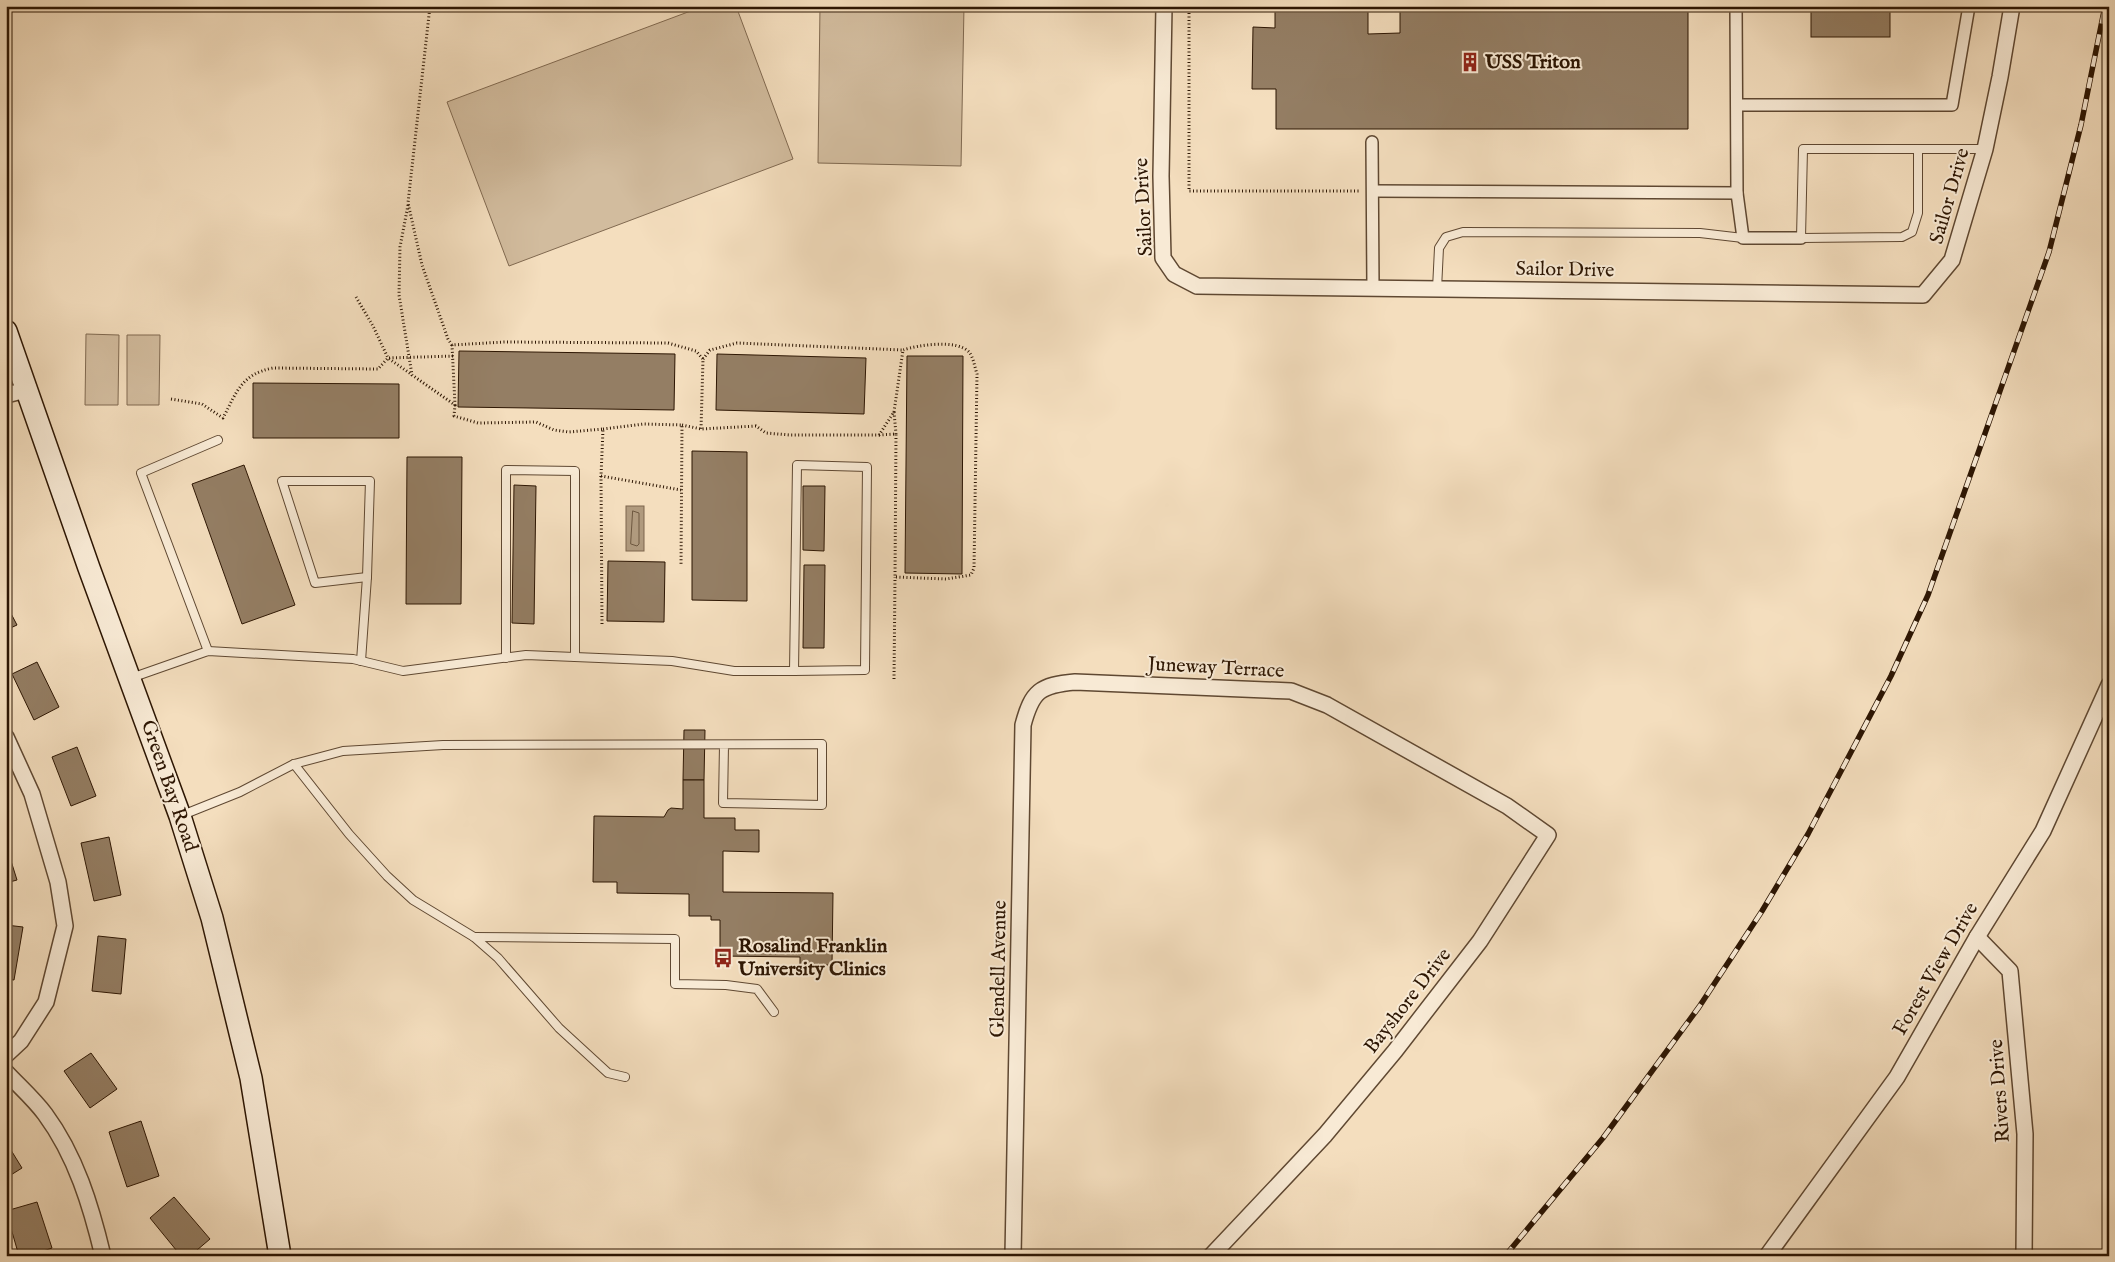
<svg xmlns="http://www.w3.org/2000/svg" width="2115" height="1262" font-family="'IM FELL English',serif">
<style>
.green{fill:#d2bc9e;stroke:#806950}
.water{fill:#b09a7e;stroke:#7c654d}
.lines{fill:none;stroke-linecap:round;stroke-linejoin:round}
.shore{stroke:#6e5840;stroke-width:1}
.building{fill:#947e64;stroke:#2d1603}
.service-casing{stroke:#5f4832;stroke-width:10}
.pedestrian-casing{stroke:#5f4832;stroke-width:14}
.minor-casing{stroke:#5f4832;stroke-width:18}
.secondary-casing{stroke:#2d1603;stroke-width:24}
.path{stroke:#2d1603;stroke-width:3;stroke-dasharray:1 2.5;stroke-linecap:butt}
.service{stroke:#f8ead5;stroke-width:8}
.pedestrian{stroke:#f8ead5;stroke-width:11}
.minor{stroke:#f8ead5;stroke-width:15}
.secondary{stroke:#f8ead5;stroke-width:21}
.rail-casing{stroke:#2d1603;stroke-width:5.5}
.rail{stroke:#f8ead5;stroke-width:4;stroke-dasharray:11;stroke-linecap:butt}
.labels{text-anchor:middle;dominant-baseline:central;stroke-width:4;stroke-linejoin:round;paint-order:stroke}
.poi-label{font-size:20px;font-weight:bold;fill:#2d1603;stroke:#f8ead5;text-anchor:start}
.street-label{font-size:20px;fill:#2d1603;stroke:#f8ead5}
</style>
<rect width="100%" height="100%" fill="#f4debe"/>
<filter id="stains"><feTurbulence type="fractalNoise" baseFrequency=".004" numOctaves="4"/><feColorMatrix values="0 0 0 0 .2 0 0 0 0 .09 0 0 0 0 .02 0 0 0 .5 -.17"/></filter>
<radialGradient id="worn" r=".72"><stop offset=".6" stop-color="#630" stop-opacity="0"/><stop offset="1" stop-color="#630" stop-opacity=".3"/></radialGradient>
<!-- green -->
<g class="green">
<polygon points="704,6 736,6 793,159 509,266 447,102"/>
<polygon points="820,6 964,6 961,166 818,163"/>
<polygon points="86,334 119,335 118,405 85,405"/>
<polygon points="127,335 160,335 159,405 127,405"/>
</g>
<!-- water -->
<rect class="water" x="626" y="506" width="18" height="45"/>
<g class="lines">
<!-- shore -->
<polygon class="shore" points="633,511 639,513 639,544 637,546 631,544"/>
</g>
<!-- building -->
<g class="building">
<polygon points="1275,6 1368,6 1368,34 1400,33 1400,6 1688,6 1688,129 1276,129 1276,89 1252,89 1253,27 1275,28"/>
<rect x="1811" y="6" width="79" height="31"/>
<polygon points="459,351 675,354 674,410 458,407"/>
<polygon points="717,354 866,358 864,414 716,410"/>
<polygon points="907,356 963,356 962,574 905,573"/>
<polygon points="253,383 399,384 399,438 253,438"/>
<polygon points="692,451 747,452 747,601 692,600"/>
<polygon points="407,457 462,457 461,604 406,604"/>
<polygon points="244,465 295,605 242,624 192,484"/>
<polygon points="514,485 536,486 534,624 512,623"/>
<polygon points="803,486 825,486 824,551 803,550"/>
<polygon points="608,561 665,562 664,622 607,621"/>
<polygon points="804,565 825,565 824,648 803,648"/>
<polygon points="6,604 17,625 6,630"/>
<polygon points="37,662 59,707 34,720 12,674"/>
<polygon points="684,730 705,730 704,780 683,780"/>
<polygon points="77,747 96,796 71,806 52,757"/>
<polygon points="683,780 704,780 704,818 735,818 735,830 759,830 759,852 723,851 723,892 833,893 832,965 800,965 800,957 720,956 720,920 711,920 711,916 689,916 689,894 617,893 617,882 593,882 594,816 664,817 668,810 671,808 683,809"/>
<polygon points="109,837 121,895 94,901 81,843"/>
<polygon points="6,845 17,880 6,883"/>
<polygon points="6,925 23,927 14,980 6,979"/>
<polygon points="98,936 126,939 121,994 92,991"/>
<polygon points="91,1053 117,1089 90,1108 64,1071"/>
<polygon points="141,1121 159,1176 127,1187 109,1132"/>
<polygon points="6,1142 22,1168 6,1178"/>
<polygon points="174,1197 210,1239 190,1256 181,1256 150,1218"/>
<polygon points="37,1202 52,1248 29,1256 19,1256 6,1211"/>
</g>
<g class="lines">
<defs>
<g id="service">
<polyline points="1918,149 1918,213 1912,232 1902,237 1801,238 1803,149 1985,149"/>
<polyline points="1437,289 1439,248 1446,237 1463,232 1700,233 1743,238"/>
<polygon points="797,465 867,467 865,670 794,671"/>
<polygon points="282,481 370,481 367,577 315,583"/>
<polyline points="208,651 141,473 218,440"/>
<polyline points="506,658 506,470 575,471 575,657"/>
<polyline points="361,661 367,577"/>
<polyline points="131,678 208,651 353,659 403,671 526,655 672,661 734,671 794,671"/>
<polyline points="294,764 349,834 387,876 413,900 474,937 498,958 559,1028 608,1073 625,1077"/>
<polyline points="180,816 240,792 294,764 343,751 443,745 822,744 822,805 723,803 724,745"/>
<polyline points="474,937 675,939 675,984 726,985 757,989 774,1012"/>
</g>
<g id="pedestrian">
<polyline points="1736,6 1737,193 1743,238 1801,238"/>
<polyline points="1737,105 1952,105 1969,6"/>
<polyline points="1372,142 1373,288"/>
<polyline points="1373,191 1737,193"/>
</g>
<g id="minor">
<polyline points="1164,6 1161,176 1163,258 1174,274 1197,286 1923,295 1952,260 1985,149 2000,77 2012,6"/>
<polyline points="6,395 26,390"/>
<polyline points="6,737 32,794 58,882 65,926 46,1002 21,1041 6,1055"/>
<polyline points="1977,937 2010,971 2025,1134 2024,1256"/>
<path d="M6 1072C19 1086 34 1099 45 1114 76 1156 91 1206 103 1256"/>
<path d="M1013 1256 1023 725C1032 691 1040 685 1075 682L1291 691 1327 705 1507 806 1548 835 1480 941 1395 1051 1325 1135 1211 1256"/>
<polyline points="1767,1256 1897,1077 1977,937 2043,831 2109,685"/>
</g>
<polyline id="secondary" points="6,331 89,568 180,816 212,918 251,1078 280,1256"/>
</defs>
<!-- service casing -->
<use href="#service" class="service-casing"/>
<!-- pedestrian casing -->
<use href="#pedestrian" class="pedestrian-casing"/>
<!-- minor casing -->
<use href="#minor" class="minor-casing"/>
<!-- secondary casing -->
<use href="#secondary" class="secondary-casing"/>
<!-- path -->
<g class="path">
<polyline points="430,6 408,203 422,265 448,339 452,345 504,342 668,343 696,351 703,359 701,429"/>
<polyline points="1189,6 1189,191 1359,191"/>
<polyline points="408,205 400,247 399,295 412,375 455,405 452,345"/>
<polyline points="356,297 373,326 388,358 454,356"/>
<polyline points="703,359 710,350 737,343 903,350"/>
<path d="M171 399 202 404 223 418C237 391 242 374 273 368L378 369 388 358 411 374"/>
<polyline points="455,405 454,416 478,423 536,422 554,430 569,432 603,429 601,476 681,490"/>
<polyline points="682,425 701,429 756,426 766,433 790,435 879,435 894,412 896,434"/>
<polyline points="603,429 644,424 682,425 681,566"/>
<path d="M879 435 896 434 895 577 946 579 971 575 974 568 977 374C975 368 973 356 969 352 957 339 918 345 903 350L894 412"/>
<polyline points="601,476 602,625"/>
<polyline points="894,679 895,577"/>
</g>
<!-- service -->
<use href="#service" class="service"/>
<!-- pedestrian -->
<use href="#pedestrian" class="pedestrian"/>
<!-- minor -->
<use href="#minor" class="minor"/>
<!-- secondary -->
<use href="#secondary" class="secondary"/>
<defs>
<polyline id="rail" points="1505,1256 1603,1138 1699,1007 1762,911 1808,834 1891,676 1928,595 2049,252 2081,125 2105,6"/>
</defs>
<!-- rail casing -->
<use href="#rail" class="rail-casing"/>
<!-- rail -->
<use href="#rail" class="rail"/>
</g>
<!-- icons -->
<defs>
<symbol id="building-bare" viewBox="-9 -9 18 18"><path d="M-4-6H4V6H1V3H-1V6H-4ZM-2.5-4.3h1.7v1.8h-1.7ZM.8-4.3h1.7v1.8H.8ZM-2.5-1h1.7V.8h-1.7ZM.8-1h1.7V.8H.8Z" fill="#8f2418" stroke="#f8ead5" stroke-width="2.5" paint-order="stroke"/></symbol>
<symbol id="bus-bare" viewBox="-9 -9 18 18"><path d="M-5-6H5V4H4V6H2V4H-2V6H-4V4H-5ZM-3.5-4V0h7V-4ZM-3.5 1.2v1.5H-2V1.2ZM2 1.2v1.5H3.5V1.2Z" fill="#8f2418" stroke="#f8ead5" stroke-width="2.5" paint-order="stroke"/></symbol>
</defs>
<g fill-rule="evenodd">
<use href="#building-bare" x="1456" y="48" width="28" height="28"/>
<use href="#bus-bare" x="709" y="944" width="28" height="28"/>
</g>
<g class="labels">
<!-- poi labels -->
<g class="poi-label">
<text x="1485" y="62">USS Triton</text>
<text x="738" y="946">Rosalind Franklin<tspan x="738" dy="23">University Clinics</tspan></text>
</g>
<!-- street labels -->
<g class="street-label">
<text transform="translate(1950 196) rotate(-74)">Sailor Drive</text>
<text transform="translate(1144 207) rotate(-93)">Sailor Drive</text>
<text transform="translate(1565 270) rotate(1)">Sailor Drive</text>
<text transform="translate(1216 668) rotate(3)">Juneway Terrace</text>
<text transform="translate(169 786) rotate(71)">Green Bay Road</text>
<text transform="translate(999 969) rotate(-89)">Glendell Avenue</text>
<text transform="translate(1936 969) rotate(-60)">Forest View Drive</text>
<text transform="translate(1408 1001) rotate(-52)">Bayshore Drive</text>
<text transform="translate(2000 1091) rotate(-94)">Rivers Drive</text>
</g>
</g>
<!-- margin -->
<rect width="2115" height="1262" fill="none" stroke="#f4debe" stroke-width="25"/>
<rect x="8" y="8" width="2100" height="1247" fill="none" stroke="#2d1603" stroke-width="2.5"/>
<rect x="12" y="12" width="2090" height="1237" fill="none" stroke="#2d1603"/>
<rect width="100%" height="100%" filter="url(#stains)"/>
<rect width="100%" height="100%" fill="url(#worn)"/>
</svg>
